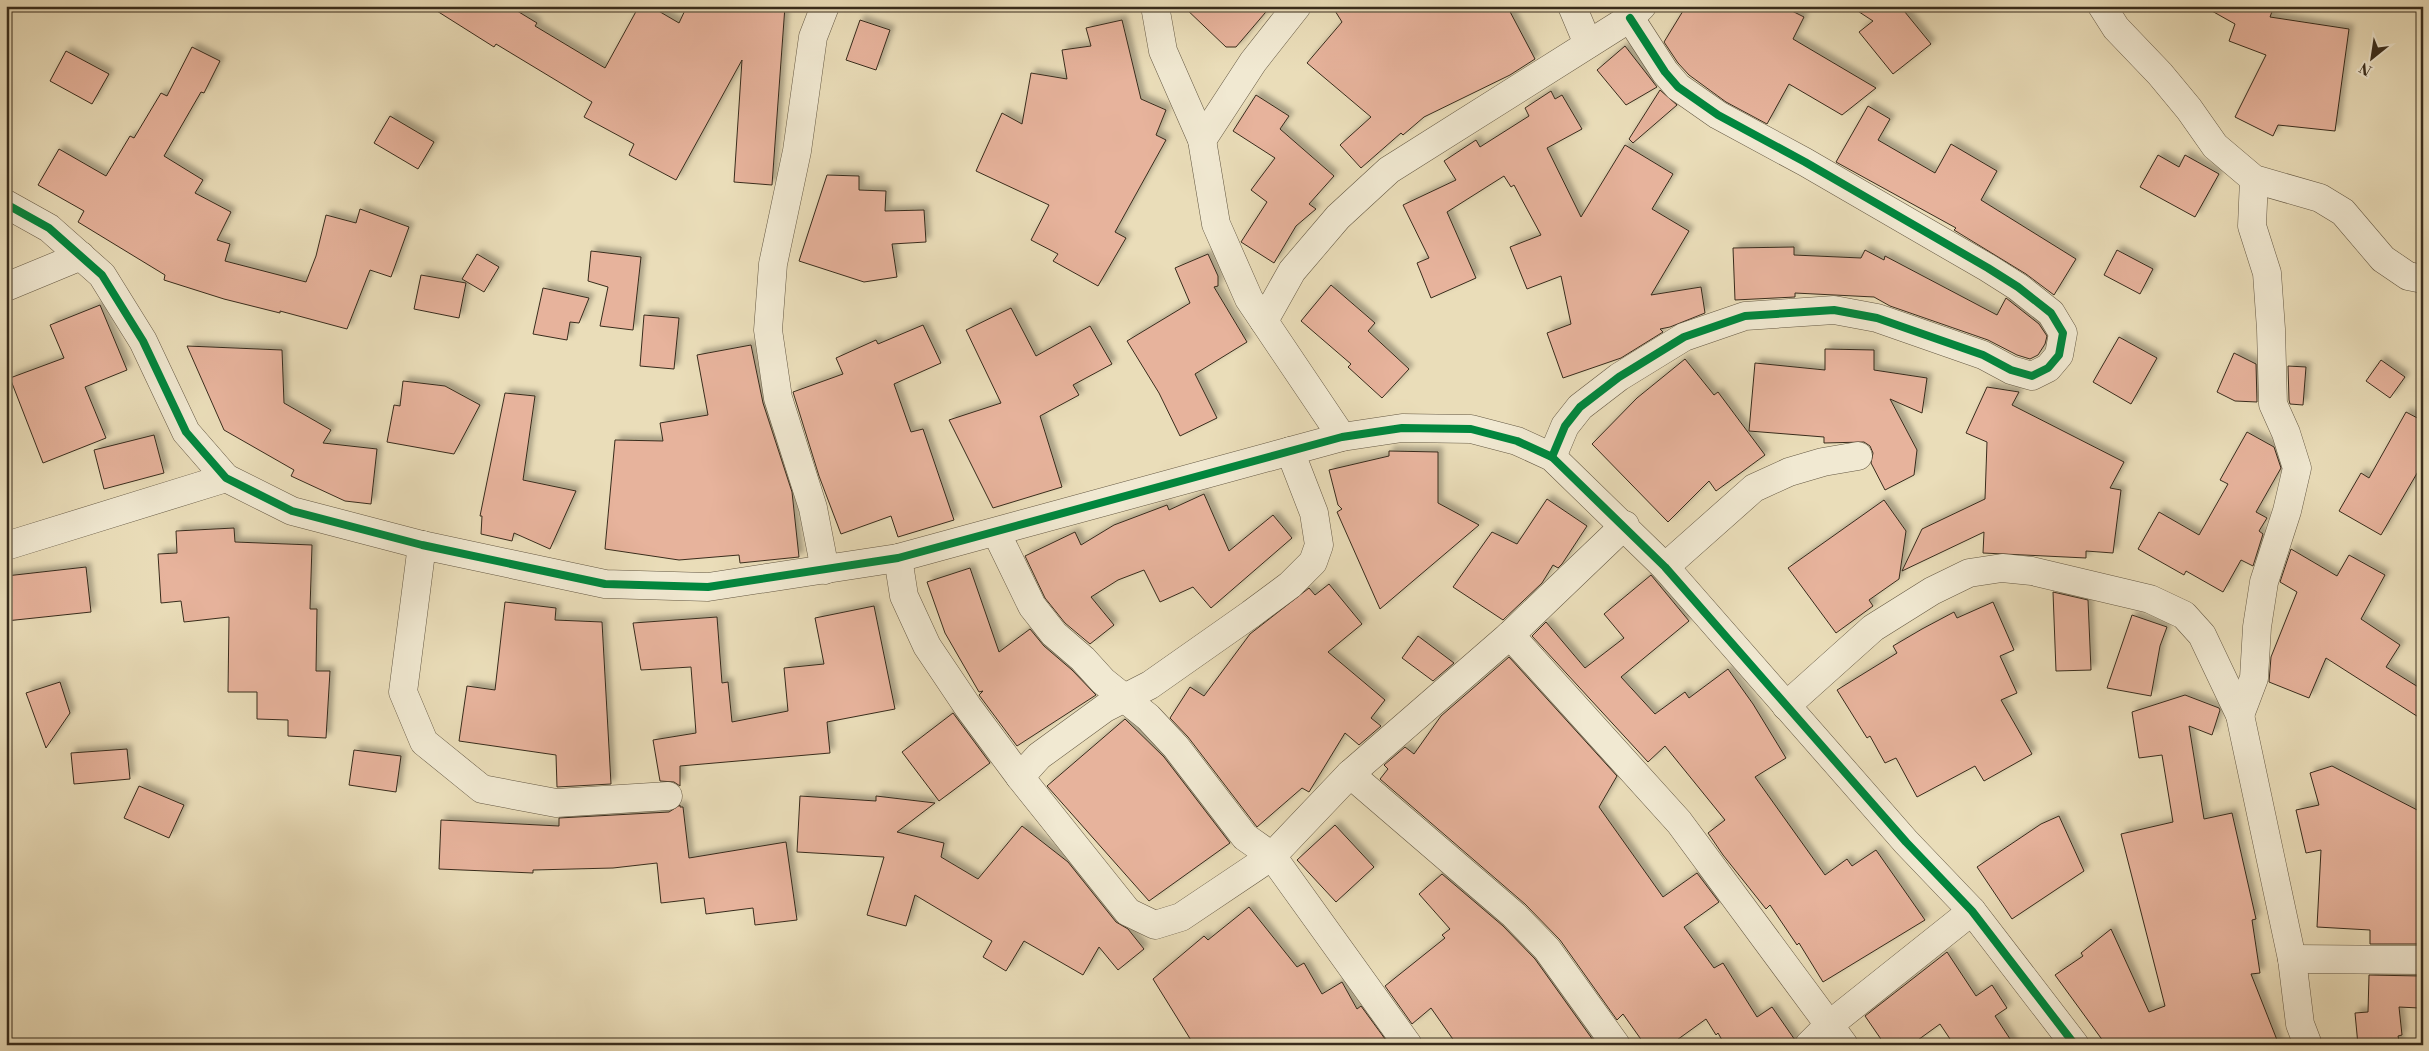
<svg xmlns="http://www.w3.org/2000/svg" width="2429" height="1051" font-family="'Libre Bodoni',serif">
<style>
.building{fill:#e7b39c;stroke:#382c1c;filter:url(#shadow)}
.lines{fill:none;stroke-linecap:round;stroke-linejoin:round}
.street-casing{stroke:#645843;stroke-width:29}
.street{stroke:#f1e9d2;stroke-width:28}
.cycleway-casing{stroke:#f1e9d2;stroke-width:11}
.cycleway{stroke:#00873e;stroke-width:8}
</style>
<defs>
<filter id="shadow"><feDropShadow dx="4.5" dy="-4.5" stdDeviation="2.5" flood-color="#0004"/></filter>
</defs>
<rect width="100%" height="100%" fill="#eaddb9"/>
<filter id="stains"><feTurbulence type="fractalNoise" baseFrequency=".004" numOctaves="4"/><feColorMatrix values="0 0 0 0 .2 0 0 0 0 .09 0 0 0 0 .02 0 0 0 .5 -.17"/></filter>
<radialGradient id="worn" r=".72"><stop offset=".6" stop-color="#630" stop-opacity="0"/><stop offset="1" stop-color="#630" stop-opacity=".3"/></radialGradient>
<!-- building -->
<g class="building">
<polygon points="429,6 509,6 537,23 535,26 605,68 639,6 650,6 679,23 687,6 785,6 772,185 734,182 742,60 676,180 629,155 634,144 584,117 592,102 496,44 494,47"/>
<polygon points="1183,6 1271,6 1236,47 1226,47"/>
<polygon points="1332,6 1507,6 1535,59 1510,75 1424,117 1403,135 1401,133 1361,168 1340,145 1371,117 1307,63 1342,22"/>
<polygon points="1686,6 1782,6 1804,17 1793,39 1876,88 1842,115 1789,84 1767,124 1726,102 1689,75 1678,63 1664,42"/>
<polygon points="1850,6 1900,6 1931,44 1893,74 1859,32 1873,21"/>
<polygon points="2203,6 2274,6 2270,17 2349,29 2335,131 2278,125 2273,136 2235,117 2266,55 2229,41 2235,24"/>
<polygon points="860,20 890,30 876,70 846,60"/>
<polygon points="1122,20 1141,99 1166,110 1156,135 1166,140 1115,232 1126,238 1098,286 1053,261 1058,254 1031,240 1049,205 976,171 1002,113 1022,124 1031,73 1067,79 1062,50 1091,46 1086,28"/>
<polygon points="1625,46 1657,87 1626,105 1597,70"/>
<polygon points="192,47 220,61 204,93 201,92 164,156 203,180 195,193 231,212 217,240 230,244 225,261 306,282 316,256 326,215 356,223 360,209 409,227 391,277 370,270 347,329 280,311 280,313 224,299 164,280 165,275 78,222 84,211 38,185 59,149 106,176 130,136 134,138 161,93 167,96"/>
<polygon points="66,51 109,74 92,104 50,81"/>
<polygon points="1660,90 1677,105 1633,143 1629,139"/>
<polygon points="1551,91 1555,99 1562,95 1582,129 1547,148 1581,217 1625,145 1673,174 1652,209 1689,231 1651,295 1701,287 1705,313 1670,327 1660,329 1663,332 1621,358 1563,378 1547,333 1571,324 1561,276 1527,289 1510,247 1541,235 1514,185 1511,187 1504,176 1447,212 1476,278 1431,298 1417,263 1429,258 1403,205 1456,180 1444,161 1476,140 1480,147 1529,116 1525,108"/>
<polygon points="1256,95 1289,116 1280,129 1334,176 1309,204 1316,209 1296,226 1274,263 1241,242 1267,202 1251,190 1275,158 1233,131"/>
<polygon points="1868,106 1890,119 1878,140 1935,173 1951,144 1997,171 1981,200 2076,259 2054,295 2026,274 1954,230 1956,228 1836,162"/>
<polygon points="390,116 434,142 418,169 374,143"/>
<polygon points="2158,155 2179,167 2185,155 2219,174 2195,217 2140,187"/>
<polygon points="827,175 859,176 859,190 886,191 885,211 924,210 926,242 892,244 897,277 864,282 799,261"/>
<polygon points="1794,247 1794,255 1861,258 1865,250 1884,260 1885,256 1997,315 2006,298 2039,324 2047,336 2045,344 2038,355 2030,359 2017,355 1988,340 1890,306 1874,297 1795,293 1795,297 1735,300 1733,248"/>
<polygon points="2117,250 2153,269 2140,294 2104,275"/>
<polygon points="591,251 641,257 633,330 600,326 608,287 588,281"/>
<polygon points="477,254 499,267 484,292 462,279"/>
<polygon points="1208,254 1218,276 1218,286 1214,287 1247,342 1195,374 1217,418 1180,436 1159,393 1127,341 1190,303 1175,268"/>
<polygon points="421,275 466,283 459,318 414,309"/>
<polygon points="1331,285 1375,323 1368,331 1409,369 1382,398 1348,367 1351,364 1301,321"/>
<polygon points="543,288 589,298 579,323 570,322 567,340 533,334"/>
<polygon points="100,305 127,370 85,387 106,438 43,463 10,378 64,358 50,325"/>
<polygon points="1011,308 1036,356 1090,326 1112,364 1073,385 1079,395 1040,416 1062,487 993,508 949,420 1001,403 966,330"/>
<polygon points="644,315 679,318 674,369 640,366"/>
<polygon points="923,325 941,363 894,384 911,432 923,429 954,520 898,537 891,516 841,534 819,476 793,392 843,374 836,358 876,340 878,344"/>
<polygon points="2119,337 2157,358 2131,404 2093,382"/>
<polygon points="751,345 763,403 792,492 799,557 740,563 739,555 679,560 605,549 615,440 663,441 660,423 708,415 697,355"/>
<polygon points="187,346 282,350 284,403 331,430 323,443 377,449 371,504 345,501 291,476 294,470 224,430"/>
<polygon points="1825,349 1874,350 1874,370 1927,378 1922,413 1890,399 1917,450 1914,475 1885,490 1871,463 1873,453 1870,446 1864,442 1824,443 1824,437 1749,431 1755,363 1825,370"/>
<polygon points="2234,353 2256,364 2257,402 2235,401 2217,392"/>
<polygon points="1685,359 1714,395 1718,392 1765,455 1716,491 1709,481 1668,522 1592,444 1637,398"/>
<polygon points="2381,360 2405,377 2390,398 2366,381"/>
<polygon points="2288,366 2306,367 2303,405 2290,404 2289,400"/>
<polygon points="403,381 445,386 480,405 454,454 387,442 394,405 400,406"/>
<polygon points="1987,387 2019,392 2012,405 2124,462 2110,488 2121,490 2113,553 2086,551 2086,558 1983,553 1984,532 1902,571 1922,529 1985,499 1987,442 1966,433"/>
<polygon points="505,393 535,396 523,480 576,491 550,549 514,533 512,541 481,534 482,516 480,516"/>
<polygon points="2406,412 2423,421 2423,463 2381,535 2339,511 2361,473 2369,478"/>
<polygon points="2247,432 2274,447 2281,468 2256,512 2267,518 2259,531 2263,534 2253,566 2241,560 2223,592 2186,571 2184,575 2138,549 2159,512 2199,535 2228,484 2220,480"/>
<polygon points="154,435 164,473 104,489 94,450"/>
<polygon points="1389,451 1438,452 1438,503 1479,525 1380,609 1337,512 1342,509 1338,505 1329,470 1389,456"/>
<polygon points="1204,494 1229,551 1273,515 1292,538 1211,608 1193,587 1160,602 1144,570 1118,580 1091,597 1114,625 1090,644 1065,623 1045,598 1025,556 1075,532 1081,545 1114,525 1167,505 1169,510"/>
<polygon points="1547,499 1587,526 1562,564 1558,568 1553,565 1542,583 1503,620 1453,587 1492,532 1517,544"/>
<polygon points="1884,500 1906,531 1899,579 1869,600 1873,606 1836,633 1788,568"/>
<polygon points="234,528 235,542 312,545 310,609 317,609 316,671 330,671 326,738 288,736 288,720 257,719 257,692 228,692 229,617 184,622 181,601 161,603 158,554 177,553 176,531"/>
<polygon points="2291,549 2337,576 2349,555 2385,575 2361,619 2400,645 2386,667 2423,690 2423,720 2326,658 2309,698 2269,682 2271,657 2297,592 2280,582"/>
<polygon points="86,567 91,612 6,621 6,576"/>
<polygon points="970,568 999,652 1030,629 1044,646 1072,670 1096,695 1017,746 979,695 983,691 979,692 945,633 927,582"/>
<polygon points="1651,575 1689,621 1621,677 1655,714 1685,692 1689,698 1728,669 1753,704 1786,758 1755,777 1825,875 1847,859 1852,866 1876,850 1925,920 1823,982 1799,943 1797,945 1770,905 1766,909 1723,855 1708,833 1725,820 1665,746 1648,762 1532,636 1546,622 1585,668 1624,638 1604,614"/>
<polygon points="1329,584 1362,624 1328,652 1385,700 1371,718 1381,726 1359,745 1345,733 1309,792 1302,788 1257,827 1188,737 1170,718 1190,687 1204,696 1250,634 1309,588 1315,595"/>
<polygon points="2053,592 2088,600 2091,670 2056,671"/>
<polygon points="505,602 556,608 555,620 602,622 611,784 557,787 556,755 459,741 467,686 495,690"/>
<polygon points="1993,602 2014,650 2000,656 2017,693 2001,700 2032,754 1984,781 1975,766 1917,797 1896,758 1885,763 1870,736 1867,738 1837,690 1897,653 1893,646 1922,629 1954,612 1957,618"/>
<polygon points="874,606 895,709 827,722 830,753 680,766 680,786 674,782 660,781 653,740 696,733 691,667 641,670 633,623 717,617 722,683 728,682 732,722 788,711 784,668 824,664 815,618"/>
<polygon points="2132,615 2167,627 2160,646 2151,696 2107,688"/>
<polygon points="1418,636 1454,663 1433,681 1402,658"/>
<polygon points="1509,657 1617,776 1599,807 1663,897 1697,873 1719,902 1684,927 1714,968 1723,963 1757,1017 1772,1007 1795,1040 1794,1045 1716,1045 1722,1040 1718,1033 1716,1035 1706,1019 1670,1045 1645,1045 1623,1014 1617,1020 1560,940 1525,904 1380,779 1388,769 1384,765 1405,747 1414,754 1441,716"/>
<polygon points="60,682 70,713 46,748 26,693"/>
<polygon points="2185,695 2219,708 2220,710 2212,735 2189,726 2204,819 2232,813 2256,919 2252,920 2260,973 2251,974 2279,1045 2106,1045 2055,975 2083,956 2081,953 2111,929 2149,1012 2165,1006 2121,834 2173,822 2162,755 2139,758 2132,712"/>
<polygon points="953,713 990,763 939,801 902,752"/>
<polygon points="1125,719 1164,757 1230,843 1149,901 1047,786"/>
<polygon points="127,749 130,779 74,784 71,753"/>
<polygon points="354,750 401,756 396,792 349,785"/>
<polygon points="2332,766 2423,813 2421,944 2370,944 2370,930 2317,927 2321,850 2306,853 2296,810 2319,805 2310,773"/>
<polygon points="139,786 184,805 169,838 124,818"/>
<polygon points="800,796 876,801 876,796 935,803 897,832 944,843 941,857 978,879 1022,826 1068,862 1116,922 1128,929 1144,949 1118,970 1099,947 1083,975 1024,941 1006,971 983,957 992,941 915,895 906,926 867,915 884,857 797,852"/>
<polygon points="680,805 680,807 683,807 689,858 786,842 797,920 755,925 753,908 706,914 704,898 661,903 657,863 613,868 533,870 533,873 439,869 441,820 559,826 559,818 669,812"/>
<polygon points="2059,816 2084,871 2012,919 1977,867 2041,824"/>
<polygon points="1335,825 1374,867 1336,902 1297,860"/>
<polygon points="1442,874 1503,926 1535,959 1593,1040 1587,1045 1457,1045 1431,1008 1412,1024 1385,986 1445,938 1442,935 1450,929 1419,894"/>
<polygon points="1249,907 1297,967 1304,963 1322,994 1342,982 1357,1009 1361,1006 1388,1043 1194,1045 1153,979 1204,936 1208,940"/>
<polygon points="1947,952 1976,996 1992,985 2007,1008 1995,1016 2014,1045 1954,1045 1940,1024 1911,1045 1885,1045 1865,1016"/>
<polygon points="2369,975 2420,976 2419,1008 2399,1007 2402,1035 2398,1036 2400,1045 2358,1045 2355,1013 2368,1012"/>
</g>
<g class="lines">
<defs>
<g id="street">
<polyline points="825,6 813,37 797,151 773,264 768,330 778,398 813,508 825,570"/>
<polyline points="1155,6 1163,51 1202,140 1216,224 1249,299 1342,437"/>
<polyline points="1572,6 1588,44"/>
<polyline points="2102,6 2116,28 2160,74 2189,109 2215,146 2254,179 2320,198 2343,212 2383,259 2408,276 2423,279"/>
<polyline points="1202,140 1253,62 1297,6"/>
<polyline points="6,204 49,228 102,275 143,341 186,432 226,478 292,511 422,545 605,584 708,587 898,558 1342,437 1402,428 1471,429 1517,441 1552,457 1665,567 1906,842 1972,911 2075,1045"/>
<polyline points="6,287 81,256"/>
<polyline points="1264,321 1292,271 1338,217 1389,170 1630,18 1642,6"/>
<polyline points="1552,457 1565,426 1580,407 1619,377 1684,337 1745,316 1834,310 1877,318 1983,355 2011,370 2032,376 2048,368 2059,355 2063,333 2051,313 2018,287 1988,268 1805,162 1718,115 1678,87 1665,72 1630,18"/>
<polyline points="996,532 1032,606 1054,634 1083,659 1103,681 1148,717 1176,747 1245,837 1272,856 1408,1045"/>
<polyline points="422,545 403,692 424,742 482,789 556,803 668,796"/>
<polyline points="6,546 226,478"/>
<polyline points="898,558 904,596 927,646 968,707 1020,777 1128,912 1155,925 1181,917 1272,856 1350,774 1510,635 1625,525"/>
<polyline points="1665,567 1754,488 1789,472 1823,462 1858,456"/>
<polyline points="1510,635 1679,822 1844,1045"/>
<polyline points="1786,706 1873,628 1932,591 1969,573 2002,568 2032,571 2150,599 2184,615 2202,635 2240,715 2292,959 2300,1024 2308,1045"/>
<polyline points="2240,715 2254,678 2257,627 2264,582 2287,511 2297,468 2286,433 2273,404 2271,329 2267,273 2252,226 2254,179"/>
<polyline points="1350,774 1514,915 1547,949 1616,1045"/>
<polyline points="1020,777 1039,756 1105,708 1150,685 1251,614 1290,585 1313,562 1319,545 1314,513 1290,451"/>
<polyline points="2292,959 2423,960"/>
<polyline points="1809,1045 1829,1025 1972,911"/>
</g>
</defs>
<!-- street casing -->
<use href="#street" class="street-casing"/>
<!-- street -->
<use href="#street" class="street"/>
<defs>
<g id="cycleway">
<polyline points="6,204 49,228 102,275 143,341 186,432 226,478 292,511 422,545 605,584 708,587 898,558 1342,437 1402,428 1471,429 1517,441 1552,457 1665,567 1906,842 1972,911 2075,1045"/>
<polyline points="1552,457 1565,426 1580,407 1619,377 1684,337 1745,316 1834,310 1877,318 1983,355 2011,370 2032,376 2048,368 2059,355 2063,333 2051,313 2018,287 1988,268 1805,162 1718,115 1678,87 1665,72 1630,18"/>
</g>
</defs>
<!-- cycleway casing -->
<use href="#cycleway" class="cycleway-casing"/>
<!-- cycleway -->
<use href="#cycleway" class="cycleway"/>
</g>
<!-- margin -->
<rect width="2429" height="1051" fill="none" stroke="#eaddb9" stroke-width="25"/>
<rect x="8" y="8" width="2414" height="1036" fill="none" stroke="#382c1c" stroke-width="2.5"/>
<rect x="12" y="12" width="2404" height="1026" fill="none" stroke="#382c1c"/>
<!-- north arrow -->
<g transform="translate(2372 58) rotate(210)" stroke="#f1e9d2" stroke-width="4" paint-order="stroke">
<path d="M0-4L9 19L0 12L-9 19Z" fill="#382c1c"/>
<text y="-8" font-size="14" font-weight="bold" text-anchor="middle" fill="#382c1c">N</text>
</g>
<rect width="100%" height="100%" filter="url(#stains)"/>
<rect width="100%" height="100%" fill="url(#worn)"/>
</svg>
